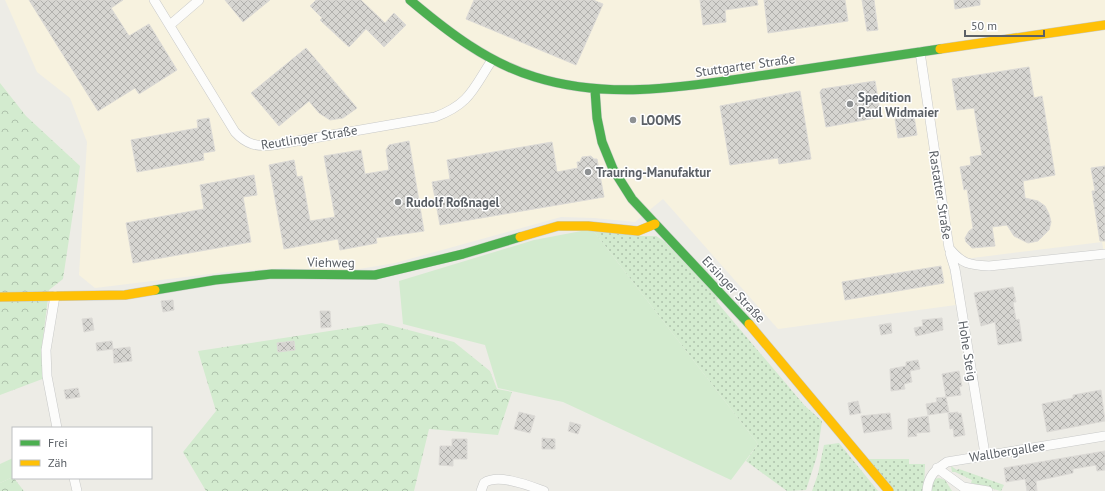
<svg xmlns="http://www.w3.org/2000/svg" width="1105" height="491" viewBox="0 0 1105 491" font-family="'PT Sans',sans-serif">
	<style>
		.commercial { fill: #f7f2df }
		.grass { fill: url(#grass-dots) }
		.forest { fill: url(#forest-crowns) }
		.green { fill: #d3ebcf }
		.building { fill: url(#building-cross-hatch); stroke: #dcdad6 }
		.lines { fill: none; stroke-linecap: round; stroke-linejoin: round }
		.street-casing { stroke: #c8c9c8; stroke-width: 10 }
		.fast-casing { stroke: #c8cac8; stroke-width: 10 }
		.slow-casing { stroke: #c8cac8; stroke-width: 10 }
		.street { stroke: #fcfcfb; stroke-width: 9 }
		.fast { stroke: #4caf50; stroke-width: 9 }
		.slow { stroke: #ffc107; stroke-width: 9 }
		.poi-dot { fill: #8e9193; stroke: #fff; stroke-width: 1.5 }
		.labels { text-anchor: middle; stroke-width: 3; stroke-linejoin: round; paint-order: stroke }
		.street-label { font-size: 13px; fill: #5b6066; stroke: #fff }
		.poi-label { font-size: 13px; font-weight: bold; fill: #5b6066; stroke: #fff; text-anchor: start }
	</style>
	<defs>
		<pattern id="grass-dots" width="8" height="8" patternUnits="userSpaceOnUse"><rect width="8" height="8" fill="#d3ebcf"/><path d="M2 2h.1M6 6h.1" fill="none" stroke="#aec2ac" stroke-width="1.8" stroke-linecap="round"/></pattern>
		<pattern id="forest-crowns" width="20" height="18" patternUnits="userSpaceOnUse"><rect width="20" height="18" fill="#d3ebcf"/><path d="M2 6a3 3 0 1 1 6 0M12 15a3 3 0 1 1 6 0" fill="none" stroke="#aec2ac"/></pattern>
		<pattern id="building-cross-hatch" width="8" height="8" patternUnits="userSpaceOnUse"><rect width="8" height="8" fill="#d6d5d1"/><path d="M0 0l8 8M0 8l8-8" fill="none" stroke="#b1b0ad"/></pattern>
	</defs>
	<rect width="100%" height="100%" fill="#edece6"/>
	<path class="commercial" d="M5,0H1105V258L1102,242L948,261L956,305L778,329L663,199L635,222L594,218L561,217L395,263L347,271L282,268L226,272L95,288L79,275L87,142L70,98L37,72Z"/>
	<path class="grass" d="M592,229L638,236H656L664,241L719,298L716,301L805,406L822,421L817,456L806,490L787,491L746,461L758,444Z
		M839,443L878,491H812L818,474L824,445Z
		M867,459H909V464H925L924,491H894Z
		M951,466L957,470L959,469L1004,485L1001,491L971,483L972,480L955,472H952Z
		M939,478L945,480L952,491H931L934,479Z"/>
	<path class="forest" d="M0,83L26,116L80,166L63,279L49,290L42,346L45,378L0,395Z
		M382,323L454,342L490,371L497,389L512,392L498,435L429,429L414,491H206L183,452L216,411L198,351Z
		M13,477L24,491H0V483Z"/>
	<path class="green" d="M592,229L758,444L731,480L563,402L498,388L485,345L403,324L399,281L534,240Z
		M13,458V477L0,483V464Z"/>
	<path class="building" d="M29,0H123L111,8L129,36L149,24L177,70L139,94L135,88L98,111Z
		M225,0H270L243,22Z
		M316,0H361L385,23L394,13L406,25L384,47L366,29L349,47L320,20L322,18L310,6Z
		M474,0H593L603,4L576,65L466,19Z
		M700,0H757L758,5L725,10L726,22L703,25Z
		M764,0H845L848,21L768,33Z
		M862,0H874L878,30L867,31Z
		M954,0H980V5L955,9Z
		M306,48L357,108L343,118L330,120L319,113L309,101L279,126L251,93Z
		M1029,67L1034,98L1042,96L1055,175L1023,181L1025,198L1038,201L1045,206L1049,214L1051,222L1049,230L1038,241L1028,243L1014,236L1007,225L992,227L995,246L972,248L966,242L965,238L969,231L973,228L967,189L964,190L960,167L971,165L970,157L982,155L974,108L957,110L952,79Z
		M875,81L881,117L826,127L820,92L822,89Z
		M800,91L811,159L779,164L778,158L730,165L720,106Z
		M914,116L917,135L898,138L895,119Z
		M209,118L215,151L203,153L204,160L137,172L131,140L198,128L197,120Z
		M409,141L424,231L376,238L377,243L340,250L338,239L284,249L269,165L294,160L297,177L302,176L310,221L335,217L324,156L361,150L365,174L389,170L386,150L389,145Z
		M552,142L557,172L578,168L577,162H580L582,157L591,156L594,159H597L604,197L440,225L432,182L450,179L447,160Z
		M1105,166V241H1100L1092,191H1095L1091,168Z
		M254,175L257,195L243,197L251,242L133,263L126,223L204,209L200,185Z
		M941,266L944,283L845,300L842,282Z
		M1013,287L1016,302H1013L1016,320L1019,319L1022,341L998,345L995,322L981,326L974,293Z
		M173,300L174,310L163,312L161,301Z
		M320,311H330L331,327L321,328Z
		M92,318L94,330L84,332L82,319Z
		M942,318L943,330L916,336L914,328L923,326L922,320Z
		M891,323L892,333L881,335L879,325Z
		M112,341L113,349L130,347L132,361L114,363L113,349L97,351L96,343Z
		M294,341L295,350L278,352L277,343Z
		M918,360L920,369L910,371L912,382L904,384L905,389L891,391L890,369L906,366V362Z
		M959,371L962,386L959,387L961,395L946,397L949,412L928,415L926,404L937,402L936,398L946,397L942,374Z
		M78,388L80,397L66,399L64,390Z
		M1101,390L1105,421L1047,432L1042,404L1073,398V395Z
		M858,401L861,413L850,415L848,403Z
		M519,412L535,416L530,433L514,429Z
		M958,412V414L961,413L965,435L954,437L953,428L950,429L948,413Z
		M890,413L892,429L864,433L861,416Z
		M928,416L930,432L916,433L917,436L908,437V419Z
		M570,422L581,425L578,434L568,431Z
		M542,438L555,439V449H542Z
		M452,439H467V459H453V466L439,465L440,446H452Z
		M1105,451V470L1097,471L1096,465L1073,469V473L1036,481L1037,491H1027L1025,479L1006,482L1004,468Z"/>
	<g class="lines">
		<defs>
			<path id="street" d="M154,0L235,132C247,145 257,147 274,145L435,117C470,104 473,89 492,60
				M170,25L199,0
				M920,52L949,248C962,264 969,265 989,266L1105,254
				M950,253L955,269L985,454
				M55,296L46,350L47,376L57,428
				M937,468L963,487L988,491
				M74,478L77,491
				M481,491L484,483C498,473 530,486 544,491
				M927,491C928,476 935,470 947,462L1105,436"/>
			<path id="fast" d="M410,0C448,32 488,63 535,77C612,101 689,86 766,75C824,66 882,58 940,49
				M595,90L597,118L602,142L613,169L632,199L749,324
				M155,290L215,280L272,274L375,275L463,254L520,237"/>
			<path id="slow" d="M940,49L1105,25
				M520,237L558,226H588L638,231L655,224
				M0,297L125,295L155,290
				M749,324L889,491"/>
		</defs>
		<use href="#street" class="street-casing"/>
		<use href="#fast" class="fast-casing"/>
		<use href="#slow" class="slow-casing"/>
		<use href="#street" class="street"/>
		<use href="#fast" class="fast"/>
		<use href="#slow" class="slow"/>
	</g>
	<g class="poi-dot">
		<circle cx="850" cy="104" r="4"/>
		<circle cx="633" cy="120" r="4"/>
		<circle cx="588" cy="172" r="4"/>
		<circle cx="398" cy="202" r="4"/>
	</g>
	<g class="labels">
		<g class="street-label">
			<text transform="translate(745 65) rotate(-8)" y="5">Stuttgarter Straße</text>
			<text transform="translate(309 137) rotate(-9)" y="5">Reutlinger Straße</text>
			<text transform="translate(941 195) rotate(81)" y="5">Rastatter Straße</text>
			<text transform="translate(331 262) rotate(1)" y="5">Viehweg</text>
			<text transform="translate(734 289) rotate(47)" y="5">Ersinger Straße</text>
			<text transform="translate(968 351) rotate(81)" y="5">Hohe Steig</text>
			<text transform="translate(1007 451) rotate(-9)" y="5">Wallbergallee</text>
		</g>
		<g class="poi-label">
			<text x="858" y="102">Spedition<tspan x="858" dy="15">Paul Widmaier</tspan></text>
			<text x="641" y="125">LOOMS</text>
			<text x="596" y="177">Trauring-Manufaktur</text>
			<text x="406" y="207">Rudolf Roßnagel</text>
		</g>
	</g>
	<rect x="12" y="427" width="140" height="52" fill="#ffffff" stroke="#bdbfc2"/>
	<rect x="20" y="440" width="20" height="6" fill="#4caf50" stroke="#bdbfc2"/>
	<text x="48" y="447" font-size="12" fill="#5b6066">Frei</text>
	<rect x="20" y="460" width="20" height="6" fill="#ffc107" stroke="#bdbfc2"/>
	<text x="48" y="467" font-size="12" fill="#5b6066">Zäh</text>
	<path d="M965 30v6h79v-6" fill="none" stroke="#5b6066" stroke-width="2"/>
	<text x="971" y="30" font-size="12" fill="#5b6066" stroke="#ffffff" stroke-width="3" paint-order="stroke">50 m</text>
</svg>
